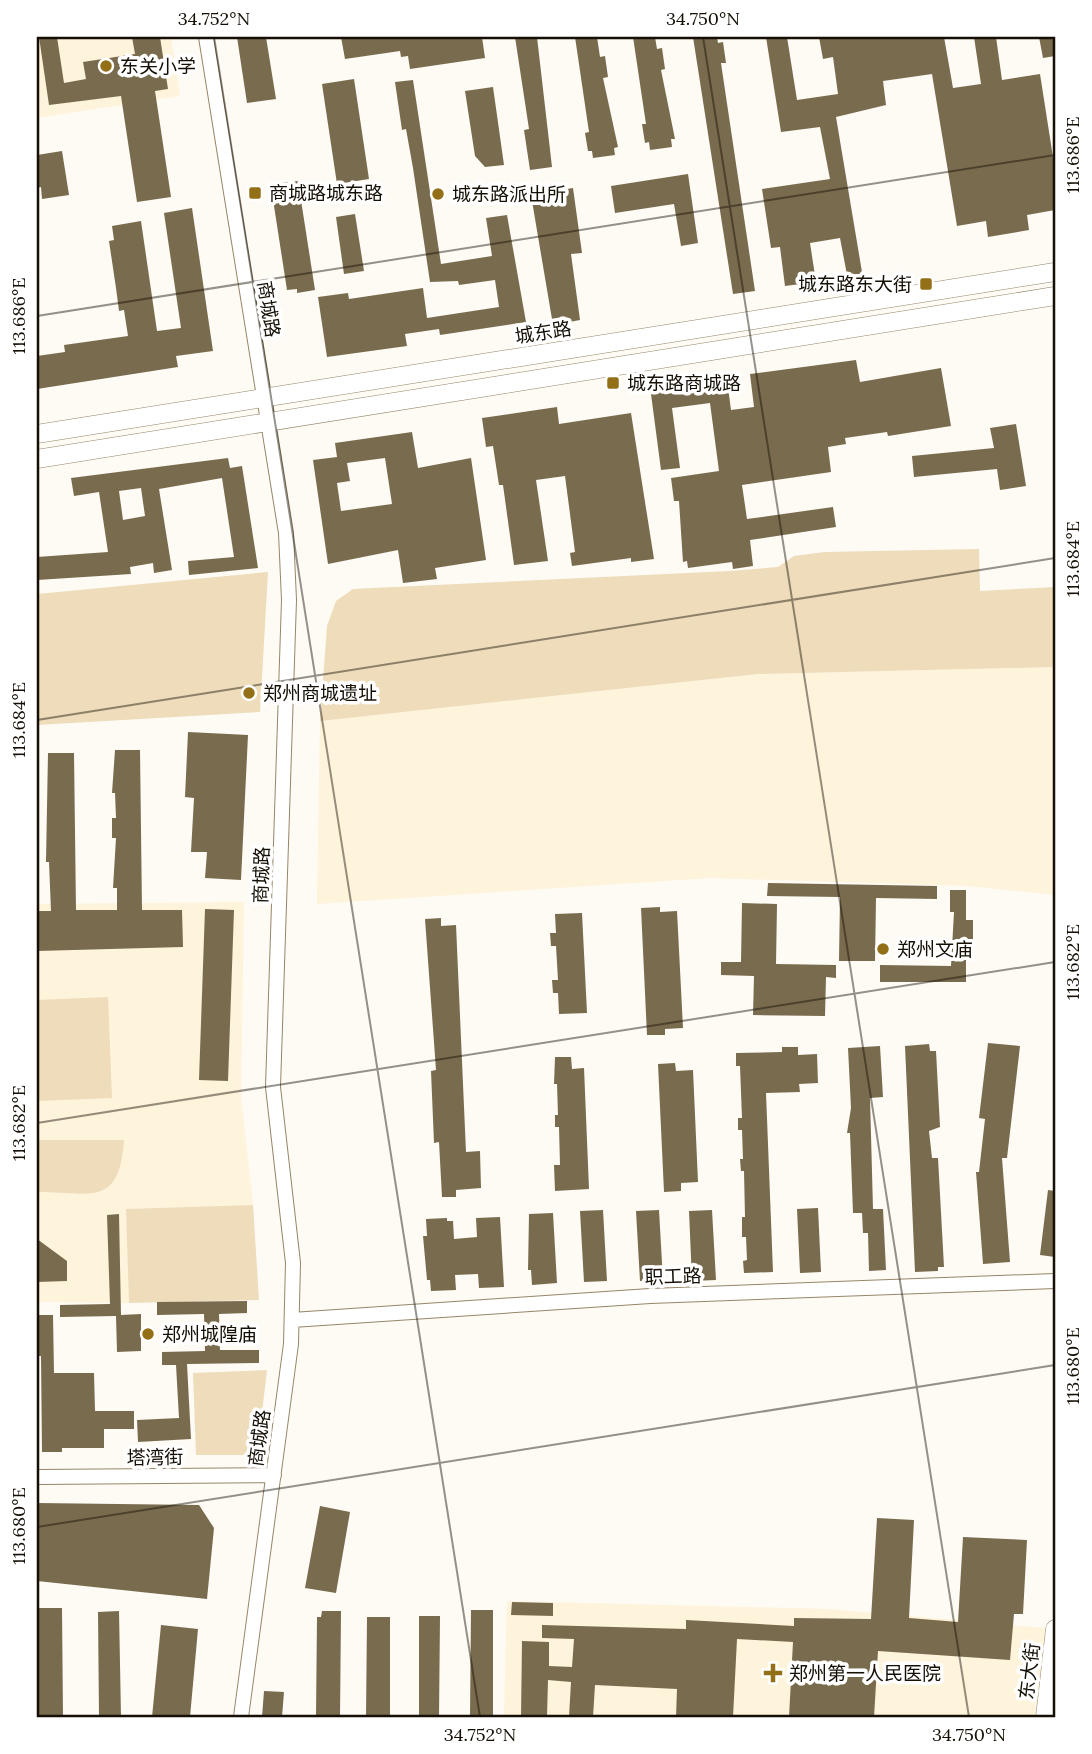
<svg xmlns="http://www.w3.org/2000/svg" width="1092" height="1754" viewBox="0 0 1092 1754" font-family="Lora,'Noto Sans SC',serif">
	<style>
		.built { fill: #fef3db }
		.green { fill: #eedcba }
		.building { fill: #796b4e; fill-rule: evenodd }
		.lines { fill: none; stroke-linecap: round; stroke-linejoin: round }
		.minor-casing { stroke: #958669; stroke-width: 16 }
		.major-casing { stroke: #958669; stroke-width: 19 }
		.minor { stroke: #fff; stroke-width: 14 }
		.major { stroke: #fff; stroke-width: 18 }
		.ticks { fill: none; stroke: #150f05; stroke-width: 2; stroke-opacity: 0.45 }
		.poi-dot { fill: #937018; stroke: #fff; stroke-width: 2.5 }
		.labels { text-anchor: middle; stroke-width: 7; stroke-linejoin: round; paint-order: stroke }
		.poi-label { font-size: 19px; fill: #150f05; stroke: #fff; text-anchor: start }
		.street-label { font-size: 19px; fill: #150f05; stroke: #fff }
		.neatline { fill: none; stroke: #150f05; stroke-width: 2.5 }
		.ticks-label { font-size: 18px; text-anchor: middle; fill: #150f05 }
	</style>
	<rect width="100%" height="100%" fill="#fefaf4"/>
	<path class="built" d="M37,37H171L180,96L37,118Z
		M1055,667V895L969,886L710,878L317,904L320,721L758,674Z
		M244,902L241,1097L253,1205L126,1209L129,1303L37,1302V904Z
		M507,1601L828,1609L1046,1628L1035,1717H504Z"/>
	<path class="green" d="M979,549L980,591L1055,587V667L758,674L320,721L327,626L336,601L353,589L730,571L778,567L794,556L825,552Z
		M268,572L260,712L37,725V594Z
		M108,997L112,1098L37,1101V1000Z
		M37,1140H124C119,1208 92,1192 37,1192Z
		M253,1205L259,1300L129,1303L126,1209Z
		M267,1370L257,1455H196L193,1373Z"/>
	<path class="building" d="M39,37H57L64,83L86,79L83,62L135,54L132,37H160L168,89L155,91L171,197L137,202L121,96L49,105Z
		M237,37H266L276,99L247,103Z
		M341,37H482L485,58L410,69L408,56L401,57L400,51L345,59Z
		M515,37H537L552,167L530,170L524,130L529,129Z
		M575,37H597L600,57L605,56L608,77L603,78L618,147L614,148L615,155L593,158L592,151H588L585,133L589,132Z
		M633,37H655L657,49L662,48L665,69L661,70L675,139H671L672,147L650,150L649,142L645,143L642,124H646Z
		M693,37H717L718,43L723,42L726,63H721L722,70L755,291L733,294Z
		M766,37H787L797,100L838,94L833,57L823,59L819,37H944L953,88L981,84L974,37H996L1002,80L1040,74L1055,170V210L1027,215L1029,230L988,237L986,221L957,226L932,74L883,81L886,105L836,117L863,278L848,280L840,238L810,243L816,282L785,286L780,247L771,248L762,189L830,179L820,127L781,132Z
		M1039,37H1055V56L1043,58Z
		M354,79L369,179L337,184L322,84Z
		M413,80L441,264L492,256L486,218L507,215L526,322L440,335L439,329L405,334L407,346L327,357L318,297L348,293L349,299L423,288L427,318L499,307L495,280L459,285L458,281L430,282L413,168L406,129L402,130L395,82Z
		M493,87L504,165L485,167L475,156L465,91Z
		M62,151L69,195L42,199L41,187L37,188V155Z
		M688,174L698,243L681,246L674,204L615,213L611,186Z
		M298,181L315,290L297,293V289L287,290L272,193L282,192L281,183Z
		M573,188L582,253L571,254L580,320L553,325L531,195Z
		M192,208L213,351L176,356L178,367L37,389V356L65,352L64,345L128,336L124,310L119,311L116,288L109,241L114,240L112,226L141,221L157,331L181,328L164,213Z
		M355,214L364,271L344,274L336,217Z
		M856,360L860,382L941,368L951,426L888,436L887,432L845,438L846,444L828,447L831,472L742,485L747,519L833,507L836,527L750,540L753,566L733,569L732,562L688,568L687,561L683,562L679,501H674L671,478L719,471L710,403L672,408L680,468L661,470L651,394L727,380L731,410L754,407L750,374Z
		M557,407L559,424L631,413L654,559L631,562V558L572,566L570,553L575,552L565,476L536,480L548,561L514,565L503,485H499L493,446L486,447L482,418Z
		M1016,424L1026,486L1000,490L997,469L914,477L912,456L994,448L990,428Z
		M412,432L418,468L471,458L486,560L435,568L437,579L403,583L398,550L328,564L313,460L337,457L335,443ZM385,458L392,504L341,511L337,483L350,481L347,463Z
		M228,458L230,468L242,466L258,568L189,575L188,561L234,557L222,478L159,489L172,570L154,573L153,563L130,567L131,574L37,580V557L108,552L99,492L74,496L71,478ZM141,488L145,516L123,520L119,491Z
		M188,732L248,735L241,880L205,878L207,852H191L194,798L185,797Z
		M115,750H140L142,910H182L183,947L37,951V911H51L49,862H46L48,753H74L76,910H117V888H113L116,838H112V818H116L115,793H112Z
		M768,883L937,886V899L876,898L875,961H839L840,897L767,896Z
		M950,890H966V920H973V948H966V982H880V965L951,966L954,912H950Z
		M742,903L777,904L776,964L836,965V978L826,977L825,1016L753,1015L754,976L721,975V962H741Z
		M660,907V912L677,911L683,1028L665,1029V1035H647L641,908Z
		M205,909L234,910L228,1081L199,1080Z
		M582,913L587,1013L559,1014L558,993H553L552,980H558L556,946H551L550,933H556L555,914Z
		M441,918V926L456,925L466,1152L480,1151L481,1188L456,1190V1197H442L439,1142L434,1143L431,1071L436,1070L425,919Z
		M988,1043L1020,1046L1007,1158H1002L1010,1262L983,1264L976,1172H979L985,1119L979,1118Z
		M929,1044L930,1051H936L940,1127L929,1131L932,1158H938L944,1267H938V1271L915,1272L905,1046Z
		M880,1046L883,1097L870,1098L873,1209H883L886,1270L869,1271L868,1233H863L862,1213H853L850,1133H847L851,1108L848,1048Z
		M782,1047H798V1055L817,1054L818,1083L799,1084L800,1092L766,1093L773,1272L744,1273L743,1261L747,1260L746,1237H742V1217H745L744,1171H741L740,1159H743L742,1130H738V1118H742L740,1066H736V1053L782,1052Z
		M555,1057H571L572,1069L584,1068L589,1189L555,1191L554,1165H560L559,1127H555V1115H558L557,1084H554Z
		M675,1063L676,1071L693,1070L698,1182L681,1183V1191L664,1192L658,1064Z
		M1048,1190L1055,1191V1257L1040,1255Z
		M818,1208L821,1272L800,1273L797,1209Z
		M603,1210L607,1281L584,1282L580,1211Z
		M659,1210L663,1280L640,1281L636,1211Z
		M712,1210L716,1280L692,1281L689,1211Z
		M553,1213L557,1283L532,1285L531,1270H528L529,1214Z
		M119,1214L121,1315L141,1314V1351L117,1352L116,1316L60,1317V1305L110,1304L107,1215Z
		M500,1217L504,1287L479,1288L478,1274L455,1275L456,1290L431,1291L430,1280H427L423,1236H427L426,1219L447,1218V1221H453L454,1239L477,1237L476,1218Z
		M37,1239L67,1261V1281L37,1282Z
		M247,1301V1313L219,1314L220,1350H259V1363L187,1364L191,1439L138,1442L137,1420L179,1418L176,1365H162V1352L205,1351L204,1314L157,1315V1302Z
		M37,1315H53L54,1373H94L95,1411H134V1429H104V1448H62V1452H42L41,1356H37Z
		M37,1503L199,1505L214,1528L207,1599L37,1581Z
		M320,1506L350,1512L336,1593L305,1588Z
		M877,1518L914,1520L909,1618L958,1622L963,1537L1027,1540L1023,1614H1014L1010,1660L878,1651L874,1717H789L793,1642L737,1639L733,1717H676L677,1689L595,1685L593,1717H569L571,1682L548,1680L547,1717H521L522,1641L549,1642V1666L572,1667L574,1639L542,1638V1625L686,1629V1620L794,1626V1618L871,1619Z
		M512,1602L553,1603V1616L511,1615Z
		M37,1608H62L63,1717H37Z
		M471,1610H493V1717H470Z
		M119,1611L121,1717H99L98,1612Z
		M322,1611H341L340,1717H316L317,1617H321Z
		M419,1616H440L439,1717H419Z
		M367,1617H390V1717H366Z
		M161,1625L198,1629L190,1717H152Z
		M264,1691L284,1692L282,1717H262Z"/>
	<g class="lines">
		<defs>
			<path id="minor" d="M206,37L286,533L289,600L273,1087L293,1263L291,1344L241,1717
				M292,1320L650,1296L1055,1281
				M37,1477L274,1475"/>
			<path id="major" d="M37,434L1055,272
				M37,459L1055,296
				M1045,1717L1055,1629"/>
		</defs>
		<use href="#minor" class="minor-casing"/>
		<use href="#major" class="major-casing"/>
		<use href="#minor" class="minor"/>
		<use href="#major" class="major"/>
	</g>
	<path class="ticks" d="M214,37L480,1717M703,37L969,1717M37,316L1055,155M37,720L1055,558M37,1123L1055,962M37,1527L1055,1365"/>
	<g class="poi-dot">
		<circle cx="106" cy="66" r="7"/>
		<rect x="248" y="186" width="14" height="14" rx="3.5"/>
		<circle cx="438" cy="194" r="7"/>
		<rect x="919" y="277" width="14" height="14" rx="3.5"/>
		<rect x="606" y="376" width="14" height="14" rx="3.5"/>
		<circle cx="249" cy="693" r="7"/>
		<circle cx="883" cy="949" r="7"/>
		<circle cx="148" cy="1334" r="7"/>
		<path d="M769.5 1662.5h7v7h7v7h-7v7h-7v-7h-7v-7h7z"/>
	</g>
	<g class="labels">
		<g class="poi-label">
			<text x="120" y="73">东关小学</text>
			<text x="269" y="200">商城路城东路</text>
			<text x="452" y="201">城东路派出所</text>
			<text x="912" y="291" text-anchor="end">城东路东大街</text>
			<text x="627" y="390">城东路商城路</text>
			<text x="263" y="700">郑州商城遗址</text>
			<text x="897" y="956">郑州文庙</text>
			<text x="162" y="1341">郑州城隍庙</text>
			<text x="789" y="1680">郑州第一人民医院</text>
		</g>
		<g class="street-label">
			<text transform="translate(269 309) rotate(81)" y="7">商城路</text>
			<text transform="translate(543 332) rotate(-9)" y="7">城东路</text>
			<text transform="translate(261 875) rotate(-88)" y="7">商城路</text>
			<text transform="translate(673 1276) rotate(-2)" y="7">职工路</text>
			<text transform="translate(259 1438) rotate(-82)" y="7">商城路</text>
			<text transform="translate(155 1457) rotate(-1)" y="7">塔湾街</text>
			<text transform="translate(1029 1671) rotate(-83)" y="7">东大街</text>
		</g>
	</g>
	<rect width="1092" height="1754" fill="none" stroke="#ffffff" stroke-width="77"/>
	<rect x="38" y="38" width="1016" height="1678" class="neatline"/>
	<g class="ticks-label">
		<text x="214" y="25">34.752°N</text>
		<text x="703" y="25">34.750°N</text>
		<text transform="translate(1073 155) rotate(-90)" y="6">113.686°E</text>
		<text transform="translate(19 316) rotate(-90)" y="6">113.686°E</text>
		<text transform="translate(1073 559) rotate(-90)" y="6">113.684°E</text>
		<text transform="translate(19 720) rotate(-90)" y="6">113.684°E</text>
		<text transform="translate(1073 962) rotate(-90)" y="6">113.682°E</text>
		<text transform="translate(19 1123) rotate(-90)" y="6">113.682°E</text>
		<text transform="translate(1073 1366) rotate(-90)" y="6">113.680°E</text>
		<text transform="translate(19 1526) rotate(-90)" y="6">113.680°E</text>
		<text x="480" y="1741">34.752°N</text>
		<text x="969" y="1741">34.750°N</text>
	</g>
</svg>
